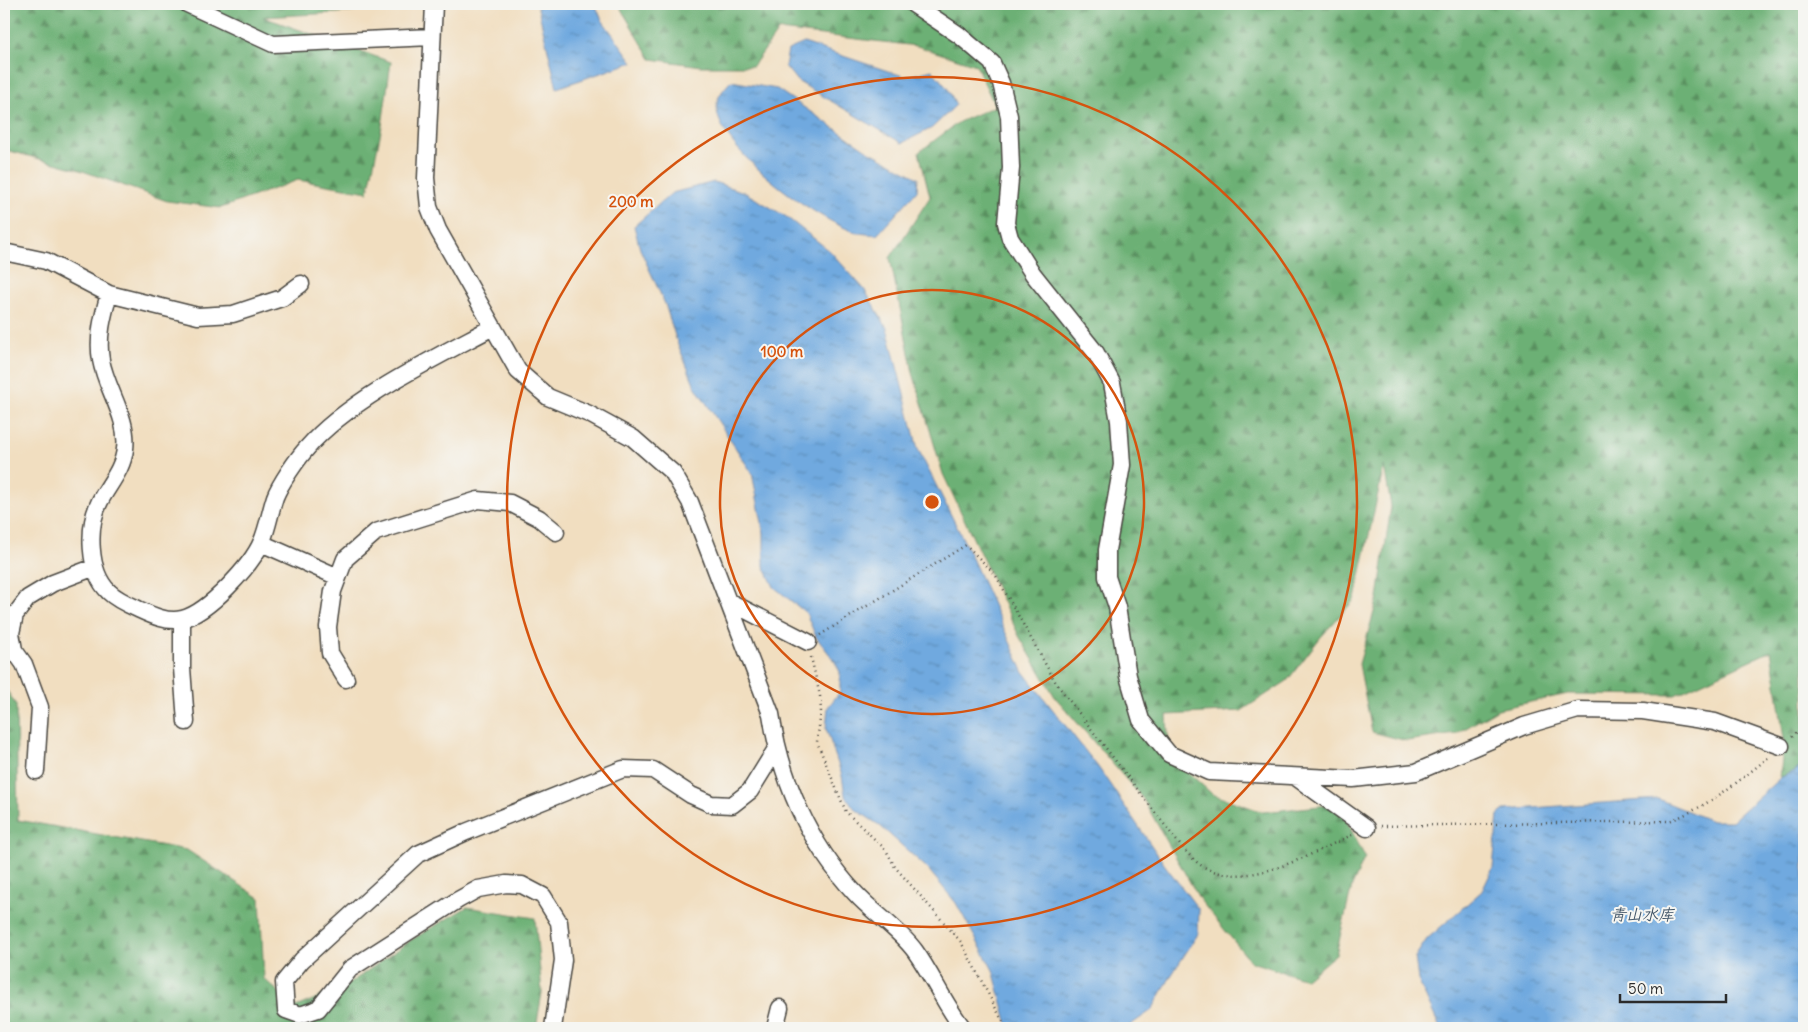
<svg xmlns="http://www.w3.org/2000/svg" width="1808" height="1032" viewBox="0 0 1808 1032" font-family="Delius,'LXGW WenKai TC',sans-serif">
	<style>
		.forest { fill: url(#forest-firs); stroke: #4c6e50 }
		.water { fill: url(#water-ripples); stroke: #4d6a85 }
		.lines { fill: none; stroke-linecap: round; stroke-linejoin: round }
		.minor-casing { stroke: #494641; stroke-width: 19 }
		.path { stroke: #494641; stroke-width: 2.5; stroke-dasharray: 1 4; stroke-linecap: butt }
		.minor { stroke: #fff; stroke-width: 16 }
		.ring { fill: none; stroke: #d5540f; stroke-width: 2.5 }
		.labels { text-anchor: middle; stroke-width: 4; stroke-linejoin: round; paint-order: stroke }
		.water-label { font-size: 16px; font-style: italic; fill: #43576a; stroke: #f6f6f2 }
		.centre { fill: #d5540f; stroke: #f6f6f2; stroke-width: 2.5 }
		.ring-label { font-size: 15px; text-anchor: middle; font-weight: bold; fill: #d5540f; stroke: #f6f6f2; stroke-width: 4; stroke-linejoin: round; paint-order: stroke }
	</style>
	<defs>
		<pattern id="forest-firs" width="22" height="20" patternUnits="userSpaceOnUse" patternTransform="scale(1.25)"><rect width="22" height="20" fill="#6cb074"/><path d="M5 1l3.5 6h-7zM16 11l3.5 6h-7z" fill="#598f5f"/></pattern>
		<pattern id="water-ripples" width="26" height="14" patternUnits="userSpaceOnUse" patternTransform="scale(1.25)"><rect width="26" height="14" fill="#6fa9df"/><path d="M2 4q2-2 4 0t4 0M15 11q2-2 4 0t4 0" fill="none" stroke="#5b8ab5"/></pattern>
	</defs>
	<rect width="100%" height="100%" fill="#f6f6f2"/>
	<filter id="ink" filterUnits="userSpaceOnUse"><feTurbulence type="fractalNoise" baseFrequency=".02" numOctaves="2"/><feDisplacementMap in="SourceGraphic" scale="10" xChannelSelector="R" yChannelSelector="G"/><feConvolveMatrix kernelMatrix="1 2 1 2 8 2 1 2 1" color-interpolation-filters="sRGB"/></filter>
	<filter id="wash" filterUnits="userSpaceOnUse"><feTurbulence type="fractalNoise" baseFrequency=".0096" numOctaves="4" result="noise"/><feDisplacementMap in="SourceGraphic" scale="20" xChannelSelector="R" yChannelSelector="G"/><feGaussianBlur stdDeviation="1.12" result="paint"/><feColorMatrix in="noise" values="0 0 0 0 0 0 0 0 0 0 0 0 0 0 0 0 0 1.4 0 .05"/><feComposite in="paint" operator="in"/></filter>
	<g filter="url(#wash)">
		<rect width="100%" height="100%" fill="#f1dec0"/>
		<path class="forest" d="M4,4H368L352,12L263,17L391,62L382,126L368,192L298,180L221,208L167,201L77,169L10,151L4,152Z
			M618,4H1804V766L1780,778L1784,739L1771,651L1675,695L1568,694L1498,709L1456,734L1407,741L1372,732L1359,664L1378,598L1391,506L1384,466L1355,599L1320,638L1287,681L1241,711L1167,715L1169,755L1212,794L1263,812L1338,804L1365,857L1352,886L1336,954L1306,979L1251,962L1200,900L1143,799L1055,697L1019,636L943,474L913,373L890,258L930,197L919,152L959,122L995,106L976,65L917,46L779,30L753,66H701L651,59Z
			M4,686L16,705L18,820L187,850L260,898L264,979L296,1007L346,986L411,940L467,907L535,918L542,993L536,1028H4Z"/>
		<path class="water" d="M537,4H595L602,20L633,62L557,88Z
			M804,43L906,77L932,70L948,89L956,105L932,128L902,143L797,81L785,66L788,50Z
			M731,81L777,89L865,149L918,178L917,191L877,235C870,234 862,234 855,232C816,219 723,153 717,111C715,98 723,90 731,81Z
			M714,182L744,192L785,216L830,251L864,289L887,328L918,449L966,545L1024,673L1098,767L1164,864L1199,910L1198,934L1171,976L1152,1010L1126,1028H1009L993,970L956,903L927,868L879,825L855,809L845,795L842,776L826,728L828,707L840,692V672L834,660L816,637L806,613L774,587L764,566V533L752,473L695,386L677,342L665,304L640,249L634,226L672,193Z
			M1804,766V1028H1440L1418,980L1415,957L1427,939L1482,891L1493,868L1498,815L1504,810L1658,799L1712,821H1732L1780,778Z"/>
	</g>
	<g filter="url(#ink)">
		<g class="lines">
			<defs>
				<path id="minor" d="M187,4L273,44L432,37
					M434,4L426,178L429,207L438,230L518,371L548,397L589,414L633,438L673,473L690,502L771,714C781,780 809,844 855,893C874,914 898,928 915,951C933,976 944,1004 963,1028
					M913,4L959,35L992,63L1001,83L1009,116L1011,168L1006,223L1010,238L1033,274L1096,353L1112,383L1119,421L1122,465L1107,550V577L1117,607L1128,676L1141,720L1169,754L1209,772L1353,779L1416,772L1524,726L1578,710L1643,711L1715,722L1781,746
					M4,252L46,261L109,294L198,316L233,314L282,298L301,284
					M109,294C103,315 97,338 101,360C106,389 129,418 125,449C123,469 109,484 100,501C87,526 88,572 109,592C116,599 129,605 138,609C151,615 168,623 182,619C208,613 252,565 262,541C268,527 270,512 275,497C280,484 297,459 307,448C349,399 435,358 493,327
					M261,543L338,577
					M728,601L808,642
					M182,619V668L186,722
					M346,679L330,653L328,627L333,591L345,559L376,532L478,500L510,503L539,518L556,532
					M36,771L40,707L24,664L14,650L11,633L15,615L28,598L53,583L95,567
					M1297,778L1367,828
					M553,1028L563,960L559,922L543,896L522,885L506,884L478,889L458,900L350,969L318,1009L300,1015L286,1010L284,982L302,960L418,854L466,832L623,769L653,770L691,795L711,804L732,805L750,791L776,749
					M775,1028L780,1008"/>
			</defs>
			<use href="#minor" class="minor-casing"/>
			<path class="path" d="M820,635L966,545L995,574L1056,683L1180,845C1187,852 1196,864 1206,868C1250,890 1312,853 1352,835
				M811,657L820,696L821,711L817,742L846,812L886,850L895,867L961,942L1003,1022V1028
				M1792,737L1804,725
				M1381,826L1669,821C1706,808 1738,782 1769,757"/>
			<use href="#minor" class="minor"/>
		</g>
	</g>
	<g class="ring">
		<circle cx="932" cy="502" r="212"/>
		<circle cx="932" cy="502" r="425"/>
	</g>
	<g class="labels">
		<g class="water-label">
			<text x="1642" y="920">青山水库</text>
		</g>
	</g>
	<circle cx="932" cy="502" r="8" class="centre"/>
	<g class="ring-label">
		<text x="631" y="207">200 m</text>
		<text x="782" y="357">100 m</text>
	</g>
	<rect width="1808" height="1032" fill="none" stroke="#f6f6f2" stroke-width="20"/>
	<path d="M1620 994v8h106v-8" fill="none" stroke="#2b2b2b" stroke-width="2.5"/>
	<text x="1628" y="994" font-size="15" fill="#2b2b2b" stroke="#f6f6f2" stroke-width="4" paint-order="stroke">50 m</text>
</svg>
